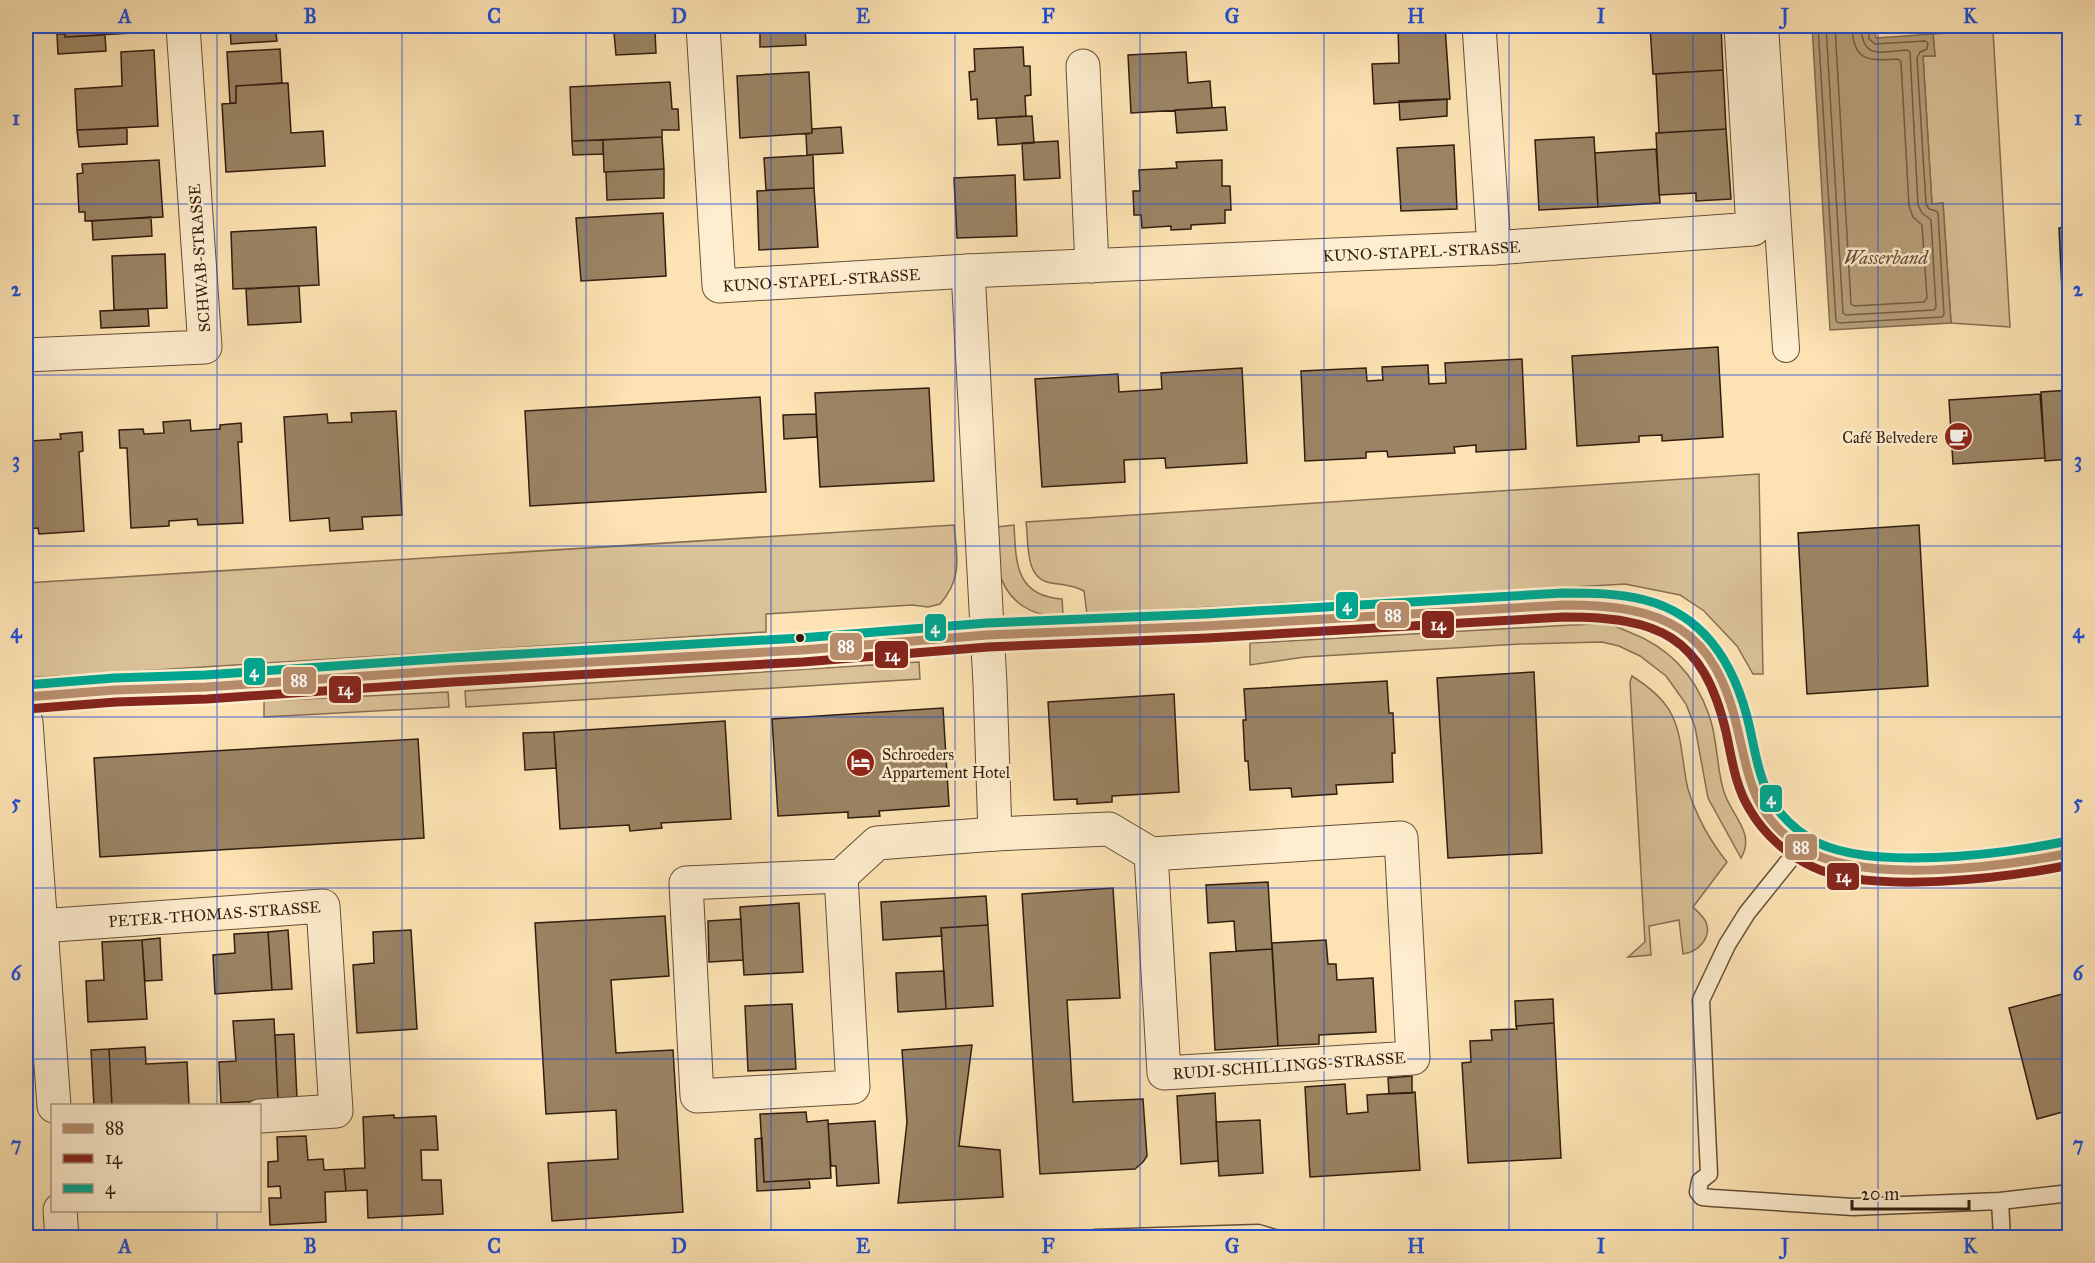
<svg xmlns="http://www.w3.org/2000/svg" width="2095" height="1263" viewBox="0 0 2095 1263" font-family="'IM FELL Great Primer',serif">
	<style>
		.green { fill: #dac197; stroke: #866f52; stroke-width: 1.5 }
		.water { fill: #b8a07b; stroke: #826c4f; stroke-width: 1.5 }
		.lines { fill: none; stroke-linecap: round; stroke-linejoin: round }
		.shore { stroke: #745e44; stroke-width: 1.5 }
		.building { fill: #9b8464; stroke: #311d0e; stroke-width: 1.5 }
		.service-casing { stroke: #644e37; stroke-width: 19 }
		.pedestrian-casing { stroke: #644e37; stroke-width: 28 }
		.minor-casing { stroke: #644e37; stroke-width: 35 }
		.service { stroke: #feedce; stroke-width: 16 }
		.pedestrian { stroke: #feedce; stroke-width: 26 }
		.minor { stroke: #feedce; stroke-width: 33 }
		.bus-1-casing { stroke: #feedce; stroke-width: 14 }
		.bus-2-casing { stroke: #feedce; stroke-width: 14 }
		.bus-3-casing { stroke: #feedce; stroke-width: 14 }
		.bus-1 { stroke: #b78d6c; stroke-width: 9 }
		.bus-2 { stroke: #85261c; stroke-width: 9 }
		.bus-3 { stroke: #00a68f; stroke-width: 9 }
		.grid { fill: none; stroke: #1d4ed8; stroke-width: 1.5; stroke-opacity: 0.55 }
		.bus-dot { fill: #311d0e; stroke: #feedce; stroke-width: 2 }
		.labels { text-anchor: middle; stroke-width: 5; stroke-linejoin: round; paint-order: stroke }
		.street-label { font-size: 16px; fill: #311d0e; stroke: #feedce }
		.poi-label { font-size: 16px; fill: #311d0e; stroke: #feedce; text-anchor: end }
		.water-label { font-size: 18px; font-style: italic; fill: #604b34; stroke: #feedce }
		.line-badge { stroke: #feedce; stroke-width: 2 }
		.badge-label { font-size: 16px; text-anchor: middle; font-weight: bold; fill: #fff }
		.neatline { fill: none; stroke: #1d4ed8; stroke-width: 2 }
		.grid-label { font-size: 20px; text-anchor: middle; font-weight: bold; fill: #1d4ed8 }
	</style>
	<rect width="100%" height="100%" fill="#fde3b3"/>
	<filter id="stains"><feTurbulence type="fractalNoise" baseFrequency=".00333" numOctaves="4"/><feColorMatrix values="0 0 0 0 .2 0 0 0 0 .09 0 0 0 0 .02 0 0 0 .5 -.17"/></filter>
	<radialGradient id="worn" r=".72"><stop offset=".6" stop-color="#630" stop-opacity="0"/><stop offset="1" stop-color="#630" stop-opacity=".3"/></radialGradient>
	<path class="green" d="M1993,30L2010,327L1951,323L1943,203L1932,205L1923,56H1935L1933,34Z
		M1759,474L1763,674H1753L1737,646L1704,611L1680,595L1625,584L1087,614L1084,591C1073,585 1064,585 1051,583C1024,579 1029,543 1026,522Z
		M954,525C957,556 963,578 940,604L928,607L912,605L766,614V632L26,678V583Z
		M1014,525C1016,562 1015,596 1062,599L1063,614C1033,620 1005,600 999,570C997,556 998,541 997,527Z
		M1571,625C1584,625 1600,623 1612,625C1618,627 1624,630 1629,632C1669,647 1695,675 1709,715C1718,739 1716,767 1724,792C1731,815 1756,833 1741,858L1708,798L1695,727L1686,704L1666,676L1640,656L1619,646L1602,642L1520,644L1305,657L1250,665V643Z
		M919,662L920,679L466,707L465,691Z
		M1632,676C1665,697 1677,713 1682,753C1684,765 1685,777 1688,789C1696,815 1710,841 1727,862L1693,907C1697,911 1703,916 1706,922C1712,938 1698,952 1683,954L1679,920L1649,926L1651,955L1628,957L1645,942L1630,682Z
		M448,692L449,707L264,717V701Z"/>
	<path class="water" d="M1812,26H1874L1876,38L1933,34L1935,56H1923L1932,204L1943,203L1951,323L1830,330Z"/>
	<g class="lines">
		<path class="shore" d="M1818,26L1836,321L1839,323L1942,317L1944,314L1938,213L1936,211L1929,209L1926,204L1917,58L1920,52L1927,49L1928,43L1925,41L1875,44L1869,39V26
			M1826,26L1843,313L1846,315L1934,310L1936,307L1931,220L1922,213L1918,205L1910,52L1907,50C1881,52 1862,60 1861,26
			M1835,26L1851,304L1854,306L1924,302L1927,298L1922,225L1913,217L1909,206L1901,62L1898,59C1867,61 1853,61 1852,26"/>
	</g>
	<path class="building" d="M64,26H131L132,33L65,37Z
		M230,26H275L277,41L231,44Z
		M589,26H651V31L618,33V27L589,29Z
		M760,26H805V27L760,29Z
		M1398,26H1445L1450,99L1374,104L1372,64L1399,63Z
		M1650,26H1721L1723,70L1653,74Z
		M805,27L806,45L760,47V29Z
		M655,31L656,53L616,55L614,33Z
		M57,34H65V37L105,35L106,51L58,54Z
		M1023,47L1024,66H1030L1031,95L1025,96L1026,116L978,119L977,99L971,100L969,72L975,71L974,49Z
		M280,49L282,83L236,86V103H230L227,52Z
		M154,50L158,126L77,130L75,89L122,86L121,52Z
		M1186,52L1188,83L1210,81L1212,108L1131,113L1128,55Z
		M2070,65V191H2068L2062,66Z
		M1723,70L1726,129L1659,133L1656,74Z
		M809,72L812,133L740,138L737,76Z
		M670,82L672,109H678L679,130H662V137L572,141L570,87Z
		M288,83L291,133L323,131L325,166L226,172L222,104L236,103V86Z
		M1447,99V116L1400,120L1399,101Z
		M1225,107L1227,130L1177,133L1175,110Z
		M1032,116L1034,143L998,145L996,118Z
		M841,127L843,153L807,155L806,134L812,133V129Z
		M127,128V144L79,147L77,130Z
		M1726,129L1731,199L1696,201V193L1659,195L1656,133Z
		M662,137L664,169L604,172L603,140Z
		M1594,137L1598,207L1539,210L1535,140Z
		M603,140V154L573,155L572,141Z
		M1058,141L1060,178L1024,180L1022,143Z
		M1454,145L1457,209L1401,211L1397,148Z
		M1656,149L1660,203L1598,207L1595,153Z
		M813,155L814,188L766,190L764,158Z
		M159,160L163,217L85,221V212H79L77,174L83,173L82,164Z
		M1222,160V186H1230L1231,210H1225V223L1191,225V229L1171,230V226L1142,228L1141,215H1134L1133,191H1140L1139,170L1177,168L1176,162Z
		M664,169V198L607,200L606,172Z
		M1015,175L1017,236L957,238L954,178Z
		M814,188L818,247L759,250L757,191Z
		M663,213L666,276L581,281L576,218Z
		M151,217L152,236L93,240L92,221Z
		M316,227L319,285L233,289L231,232Z
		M2070,227V291H2062L2059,228Z
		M165,254L167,308L114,310L112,256Z
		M299,286L301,322L248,325L246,289Z
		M148,309L149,326L101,328L100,311Z
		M1718,347L1723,437L1662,441V435L1639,436V442L1577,446L1572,356Z
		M1522,359L1526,449L1476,452V445L1454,447L1455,453L1388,457L1387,451L1366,452V458L1305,461L1301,371L1366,368L1367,381L1383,380L1382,367L1428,365L1429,384L1446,383L1445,363Z
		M1242,368L1247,463L1166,468L1165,458L1124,460L1125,482L1042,487L1035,379L1118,374L1119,392L1162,389L1161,373Z
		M929,388L934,481L820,487L815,393Z
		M2070,390V459L2045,461L2041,392Z
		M2040,394L2045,458L1953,464L1949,400Z
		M760,397L766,492L530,506L525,411Z
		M396,411L402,515L362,517L363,529L330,531L329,518L290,521L284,417L327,414L328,423L352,422L351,413Z
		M816,414L817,437L784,439L783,415Z
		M190,420L191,431L220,429V425L241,423L242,442H238L243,523L198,525L197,519L169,521V526L131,528L127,448H120L119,430L143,429L144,434L164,433L163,422Z
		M30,429L31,441L61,439L60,434L82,432L83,451L79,452L84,531L39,534L38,528L26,529V430Z
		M1919,525L1928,686L1807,694L1798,533Z
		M1534,672L1542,853L1448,858L1437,678Z
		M1387,681L1389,713H1393L1395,753H1392L1393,782L1336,785L1337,794L1292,797L1291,788L1250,790L1248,761H1245L1243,720H1246L1244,689Z
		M1174,694L1179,792L1112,796V802L1077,804V799L1054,800L1048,702Z
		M943,708L949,806L879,811L880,816L848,818V812L778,816L772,719Z
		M725,721L731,819L661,823L662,828L630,831L629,825L560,829L554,732Z
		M554,732L556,768L525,770L523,733Z
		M418,739L424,838L100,857L94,758Z
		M1268,882L1272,949L1236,951L1234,921L1208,923L1206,885Z
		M1113,888L1120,998L1067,1000L1073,1102L1143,1099L1147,1156L1143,1162L1135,1169L1040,1174L1022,894Z
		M986,896L988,925L941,928L942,936L883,940L881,902Z
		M799,903L803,972L744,975L740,907Z
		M665,916L669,976L611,980L616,1053L673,1050L683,1212L552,1221L548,1163L618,1159L616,1110L546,1114L535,923Z
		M741,919L743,960L709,962L708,921Z
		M988,925L993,1006L946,1009L941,928Z
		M288,930L292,989L272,990L268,932Z
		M411,930L417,1029L357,1033L353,965L374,963L373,932Z
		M268,932L272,990L215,994L213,955L235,953L234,934Z
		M160,938L162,980L145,981L142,940Z
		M142,940L147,1019L88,1022L86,981L104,980L102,942Z
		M1326,940L1328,964H1336L1337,980L1373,978L1376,1032L1319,1035V1044L1278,1046L1272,943Z
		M1272,949L1278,1046L1215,1050L1210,953Z
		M944,971L946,1009L898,1012L896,973Z
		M2070,992V1110L2037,1119L2009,1008Z
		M1553,999L1554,1023L1516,1026L1515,1001Z
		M792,1004L796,1069L748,1071L745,1006Z
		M274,1019L278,1100L221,1103L219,1062L236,1061L233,1021Z
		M1554,1023L1561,1158L1468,1163L1462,1063L1471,1062L1470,1041L1492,1040L1491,1030L1517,1029L1516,1026Z
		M294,1034L297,1098L278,1100L275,1035Z
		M972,1045L959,1146L1000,1150L1003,1197L898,1203L907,1122L902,1050Z
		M145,1047L146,1064L187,1062L189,1104L112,1106L109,1049Z
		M109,1049L112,1106H94L91,1050Z
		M1412,1076V1093L1389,1094L1388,1078Z
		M1345,1084L1347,1114L1368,1112L1367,1095L1415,1092L1420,1170L1310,1177L1305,1087Z
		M1215,1093L1218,1161L1181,1164L1177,1096Z
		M806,1112L807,1122L828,1120L831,1178L764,1182L760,1114Z
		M394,1115V1118L436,1116L438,1150H421L422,1180H441L443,1214L368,1218L367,1190L346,1191L344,1169L365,1168L363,1117Z
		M1260,1120L1263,1173L1219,1176L1216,1122Z
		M875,1121L879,1183L837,1186L836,1166H831L828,1124Z
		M306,1136L308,1160L323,1159L324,1170L344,1169L346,1191L325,1192L326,1222L270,1225L269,1198H281L280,1186L268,1187V1162L278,1161L277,1137Z
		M762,1138L764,1182L809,1179L810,1188L757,1191L755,1139Z"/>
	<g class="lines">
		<defs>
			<path id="service" d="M1800,847L1747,913L1727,945L1701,1000L1709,1174L1700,1181L1698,1192L1702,1197L1713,1198L1853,1207L2000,1201
				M1095,1238L1258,1233L1275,1238
				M2002,1238L2000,1201L2070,1193"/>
			<path id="pedestrian" d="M1765,26L1786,349"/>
			<g id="minor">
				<path id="s1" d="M703,26L719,286L968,271L1494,248L1753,229L1741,26"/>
				<path d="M1479,26L1494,248"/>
				<path d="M1083,66L1092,266"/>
				<path d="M968,271L990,684L995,834L1109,829L1151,854L1401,838L1413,1058L1164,1073L1151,854"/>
				<path d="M26,355L205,347L183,26"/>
				<path d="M26,697L115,690L206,687L452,670L802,650L987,635L1206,626L1564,605C1589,605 1615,605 1641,611C1675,619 1707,647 1722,679C1729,693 1732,708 1736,722C1743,747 1743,774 1756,797C1763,811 1773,822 1784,833C1827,876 1886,870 1943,868C1985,866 2028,862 2070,853"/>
				<path d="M26,722L54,1106"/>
				<path d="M841,876L853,1087L697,1096L686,883L841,876L877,843L995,834"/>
				<path id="s2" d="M26,927L323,906L336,1111L260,1116"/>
				<path d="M60,1210L62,1238"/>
			</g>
		</defs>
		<use href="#service" class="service-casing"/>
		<use href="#pedestrian" class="pedestrian-casing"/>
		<use href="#minor" class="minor-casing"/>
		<use href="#service" class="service"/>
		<use href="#pedestrian" class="pedestrian"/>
		<use href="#minor" class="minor"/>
		<defs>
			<path id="bus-1" d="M26,697L115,690L206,687L452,670L802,650L987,635L1206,626L1564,605C1664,605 1715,627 1738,731C1750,782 1754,816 1801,847C1860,886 2002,867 2070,853"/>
			<path id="bus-2" d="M27,709L116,702L207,699L453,682L803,662L988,647L1207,638L1564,617C1658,617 1703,635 1726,732C1732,759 1735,786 1750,810C1764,834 1787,855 1813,867C1872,895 2006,878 2070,865"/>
			<path id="bus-3" d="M26,685L114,678L205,675L451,658L801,638L987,623L1205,614L1563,593C1590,593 1618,593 1645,600C1708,616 1737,670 1750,729C1760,776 1765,810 1809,838C1864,873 2004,854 2068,841"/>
		</defs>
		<use href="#bus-1" class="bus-1-casing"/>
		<use href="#bus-2" class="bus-2-casing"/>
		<use href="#bus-3" class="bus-3-casing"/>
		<use href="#bus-1" class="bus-1"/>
		<use href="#bus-2" class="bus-2"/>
		<use href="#bus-3" class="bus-3"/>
	</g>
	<path class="grid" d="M217,26V1106M402,26V1238M586,26V1238M771,26V1238M955,26V1238M1140,26V1238M1324,26V1238M1509,26V1238M1693,26V1238M1878,26V1238M26,204H2070M26,375H2070M26,546H2070M26,717H2070M26,888H2070M26,1059H2070M217,1210V1238"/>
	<defs>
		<symbol id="cafe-disc" viewBox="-11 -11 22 22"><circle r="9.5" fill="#8f2418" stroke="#feedce"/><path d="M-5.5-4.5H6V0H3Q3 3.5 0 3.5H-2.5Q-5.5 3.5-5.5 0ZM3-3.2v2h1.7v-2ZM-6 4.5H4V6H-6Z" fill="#fff"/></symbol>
		<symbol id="hotel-disc" viewBox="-11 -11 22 22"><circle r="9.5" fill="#8f2418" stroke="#feedce"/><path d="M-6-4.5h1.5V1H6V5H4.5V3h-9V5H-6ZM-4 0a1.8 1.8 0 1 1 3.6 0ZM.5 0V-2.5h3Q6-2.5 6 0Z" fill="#fff"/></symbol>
	</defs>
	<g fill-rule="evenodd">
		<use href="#cafe-disc" x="1942" y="420" width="33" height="33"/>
		<use href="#hotel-disc" x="844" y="746" width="33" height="33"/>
	</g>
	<circle class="bus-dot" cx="800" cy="638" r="5"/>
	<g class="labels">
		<g class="street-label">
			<text dy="6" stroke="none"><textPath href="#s1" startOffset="964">KUNO-STAPEL-STRASSE</textPath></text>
			<text transform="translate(199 258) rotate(-94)" y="6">SCHWAB-STRASSE</text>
			<text dy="6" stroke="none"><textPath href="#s1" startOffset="363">KUNO-STAPEL-STRASSE</textPath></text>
			<text dy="6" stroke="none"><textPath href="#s2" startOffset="189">PETER-THOMAS-STRASSE</textPath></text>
			<text transform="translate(1289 1065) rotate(-4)" y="6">RUDI-SCHILLINGS-STRASSE</text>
		</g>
		<g class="poi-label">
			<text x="1938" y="443">Café Belvedere</text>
			<text x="882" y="760" text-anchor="start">Schroeders<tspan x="882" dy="18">Appartement Hotel</tspan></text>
		</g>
		<g class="water-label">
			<text x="1886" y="264">Wasserband</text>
		</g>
	</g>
	<g class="line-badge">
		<rect x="1335" y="591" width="24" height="29" rx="6" fill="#00a68f"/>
		<rect x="1376" y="601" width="34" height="28" rx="6" fill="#b78d6c"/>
		<rect x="1421" y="610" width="34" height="29" rx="6" fill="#85261c"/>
		<rect x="924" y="613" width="23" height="29" rx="6" fill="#00a68f"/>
		<rect x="829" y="632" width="34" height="29" rx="6" fill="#b78d6c"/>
		<rect x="874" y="640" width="35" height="29" rx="6" fill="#85261c"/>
		<rect x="243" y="657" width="23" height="29" rx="6" fill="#00a68f"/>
		<rect x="282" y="666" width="35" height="29" rx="6" fill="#b78d6c"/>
		<rect x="328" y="675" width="34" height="29" rx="6" fill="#85261c"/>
		<rect x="1759" y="784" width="24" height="29" rx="6" fill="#00a68f"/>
		<rect x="1784" y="833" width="34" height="28" rx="6" fill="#b78d6c"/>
		<rect x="1826" y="862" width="34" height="29" rx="6" fill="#85261c"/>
	</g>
	<g class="badge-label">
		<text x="1347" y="611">4</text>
		<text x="1393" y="621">88</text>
		<text x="1438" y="630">14</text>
		<text x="935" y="633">4</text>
		<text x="846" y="652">88</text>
		<text x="892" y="661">14</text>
		<text x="254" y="677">4</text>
		<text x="299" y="686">88</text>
		<text x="345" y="695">14</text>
		<text x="1771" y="804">4</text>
		<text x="1801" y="853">88</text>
		<text x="1843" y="882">14</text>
	</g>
	<rect width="2095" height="1263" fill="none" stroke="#fde3b3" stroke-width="66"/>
	<rect x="51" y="1104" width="210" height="108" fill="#feedce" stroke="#ac9a81" stroke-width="1.5"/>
	<rect x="63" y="1124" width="30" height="9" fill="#b78d6c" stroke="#ac9a81" stroke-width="1.5"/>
	<text x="105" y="1134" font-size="18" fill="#311d0e">88</text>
	<rect x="63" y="1154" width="30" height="9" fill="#85261c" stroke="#ac9a81" stroke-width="1.5"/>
	<text x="105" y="1164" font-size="18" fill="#311d0e">14</text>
	<rect x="63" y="1184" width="30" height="9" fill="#00a68f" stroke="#ac9a81" stroke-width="1.5"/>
	<text x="105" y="1194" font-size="18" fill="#311d0e">4</text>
	<path d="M1852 1200v9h117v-9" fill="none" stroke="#311d0e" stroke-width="3"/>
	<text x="1861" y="1200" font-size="18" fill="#311d0e" stroke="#feedce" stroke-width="4.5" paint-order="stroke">20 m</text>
	<rect x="33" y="33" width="2029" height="1197" class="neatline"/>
	<g class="grid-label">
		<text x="125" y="23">A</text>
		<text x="310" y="23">B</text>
		<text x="494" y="23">C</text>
		<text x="679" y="23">D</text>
		<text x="863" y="23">E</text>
		<text x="1048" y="23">F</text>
		<text x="1232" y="23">G</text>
		<text x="1416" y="23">H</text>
		<text x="1601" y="23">I</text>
		<text x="1785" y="23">J</text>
		<text x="1970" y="23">K</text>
		<text x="16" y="125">1</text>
		<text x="2078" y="125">1</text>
		<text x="16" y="296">2</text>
		<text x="2078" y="296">2</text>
		<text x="16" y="467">3</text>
		<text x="2078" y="467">3</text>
		<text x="16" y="638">4</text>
		<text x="2078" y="638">4</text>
		<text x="16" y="809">5</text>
		<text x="2078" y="809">5</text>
		<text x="16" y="980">6</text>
		<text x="2078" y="980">6</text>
		<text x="16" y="1151">7</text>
		<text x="2078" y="1151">7</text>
		<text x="125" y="1253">A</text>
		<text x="310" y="1253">B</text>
		<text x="494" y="1253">C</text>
		<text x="679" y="1253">D</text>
		<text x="863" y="1253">E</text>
		<text x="1048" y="1253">F</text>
		<text x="1232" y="1253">G</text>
		<text x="1416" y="1253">H</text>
		<text x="1601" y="1253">I</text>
		<text x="1785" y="1253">J</text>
		<text x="1970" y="1253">K</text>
	</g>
	<rect width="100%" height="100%" filter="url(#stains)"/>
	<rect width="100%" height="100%" fill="url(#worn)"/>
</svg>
